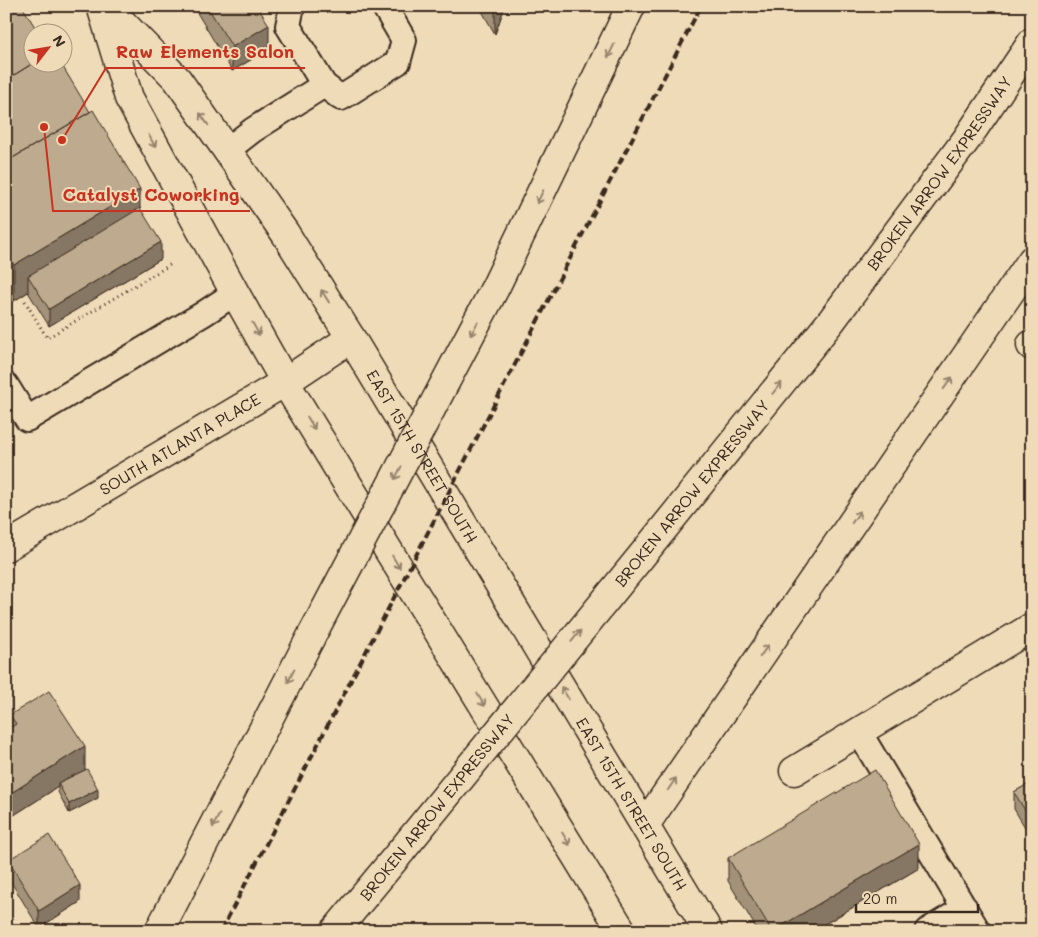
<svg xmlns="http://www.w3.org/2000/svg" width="1038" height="937" viewBox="0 0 1038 937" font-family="Mali,sans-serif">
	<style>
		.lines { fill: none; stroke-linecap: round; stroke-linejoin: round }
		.lane-casing { stroke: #3b2a1e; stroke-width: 28 }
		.street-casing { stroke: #3b2a1e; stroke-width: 31 }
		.secondary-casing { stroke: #3b2a1e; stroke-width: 31 }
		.highway-casing { stroke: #3b2a1e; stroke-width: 31 }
		.path { stroke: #3b2a1e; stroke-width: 3; stroke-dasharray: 1 4; stroke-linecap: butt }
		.lane { stroke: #f0dbb9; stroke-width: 24 }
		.street { stroke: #f0dbb9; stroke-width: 28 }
		.secondary { stroke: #f0dbb9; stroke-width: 28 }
		.highway { stroke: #f0dbb9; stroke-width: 28 }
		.rail { stroke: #3b2a1e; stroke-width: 4; stroke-dasharray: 8 4; stroke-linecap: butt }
		.highway-bridge-casing { stroke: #3b2a1e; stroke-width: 31; stroke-linecap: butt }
		.highway-bridge { stroke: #f0dbb9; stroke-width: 28 }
		.wall { fill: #a3927a; stroke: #3b2a1e }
		.shaded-wall { fill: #857763; stroke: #3b2a1e }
		.building { fill: #beaa8e; stroke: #3b2a1e }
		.oneway { stroke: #96826c }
		.labels { text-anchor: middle; stroke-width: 4; stroke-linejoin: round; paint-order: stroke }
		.street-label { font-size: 16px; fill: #3b2a1e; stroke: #f0dbb9 }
		.leader { fill: none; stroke: #c8321e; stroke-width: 2 }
		.callout-dot { fill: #c8321e; stroke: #f0dbb9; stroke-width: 2 }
		.callout-label { font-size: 18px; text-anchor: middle; font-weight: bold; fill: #c8321e; stroke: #f0dbb9; stroke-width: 4; stroke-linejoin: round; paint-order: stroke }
	</style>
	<rect width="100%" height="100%" fill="#f0dbb9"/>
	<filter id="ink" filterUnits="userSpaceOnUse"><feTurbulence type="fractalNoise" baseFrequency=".02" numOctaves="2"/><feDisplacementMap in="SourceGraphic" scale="10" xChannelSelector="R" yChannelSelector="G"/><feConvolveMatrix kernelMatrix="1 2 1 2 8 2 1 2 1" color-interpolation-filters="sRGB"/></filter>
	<g filter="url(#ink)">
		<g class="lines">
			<defs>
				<path id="lane" d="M292,6L288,26L324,85L341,98L398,62L404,40L384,6
					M226,151L253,130L324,85
					M6,385L27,419L203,314L235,293
					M859,732L978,931
					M927,931L965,908"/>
				<path id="street" d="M1031,345L1032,346
					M794,771L1032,627"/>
				<g id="secondary">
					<path d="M101,6L129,98L235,293L285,382L622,931"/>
					<path id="s1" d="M106,6L177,79L285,233L351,338L708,931"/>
					<path id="s2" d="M6,547L285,382L351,338"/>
				</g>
				<g id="highway">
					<path d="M496,286L631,6"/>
					<path id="s3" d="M648,548L832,320L966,140L1032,42"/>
					<path d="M645,825L1032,260"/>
					<path d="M704,924V931"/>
					<path d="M159,931L313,633"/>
					<path d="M335,931L402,850"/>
				</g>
			</defs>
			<use href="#lane" class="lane-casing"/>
			<use href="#street" class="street-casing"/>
			<use href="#secondary" class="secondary-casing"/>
			<use href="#highway" class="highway-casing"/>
			<path class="path" d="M25,301L47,338L173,263"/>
			<use href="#lane" class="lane"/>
			<use href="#street" class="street"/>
			<use href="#secondary" class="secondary"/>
			<use href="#highway" class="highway"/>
			<path class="rail" d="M221,931L701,6"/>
			<defs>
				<path id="highway-bridge" d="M313,633L496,286
					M402,850L648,548"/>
			</defs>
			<use href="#highway-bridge" class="highway-bridge-casing"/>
			<use href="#highway-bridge" class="highway-bridge"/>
		</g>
		<path class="wall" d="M6,6H24V10L140,208L161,259L49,326L28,292L14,301L6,289Z
			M193,6H259L258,7L269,49L232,71Z
			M479,6H505L495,34Z
			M10,715L85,770L98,798L69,813L58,792V787L11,817L6,809V731L10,728Z
			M1032,782V839L1014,809V792Z
			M728,858L919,868L813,931H758L728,881Z
			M8,860L80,902L39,928L8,877Z"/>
		<path class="shaded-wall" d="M495,6H505L495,34Z
			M269,25V49L232,71V47Z
			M140,189V225L28,276V292L14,301V265Z
			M161,242V259L49,326V309Z
			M10,688V712L6,714V690Z
			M85,746V770L58,783V787L11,817V793Z
			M98,789V798L69,813V804Z
			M919,844V868L813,931H773Z
			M80,885V902L39,928V911Z"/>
		<path class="building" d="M6,6H22L38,32H32V62H35L6,80Z
			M207,6H257L269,25L232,47Z
			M35,62H60L90,112L6,162V80Z
			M93,110L140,189L14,265L6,253V162Z
			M140,208L161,242L49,309L28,276Z
			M6,683L10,688L6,690Z
			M49,691L85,746L11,793L6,785V731L16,724L10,715Z
			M87,769L98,789L69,804L58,783Z
			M875,770L919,844L773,931H772L728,858Z
			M1032,782V822L1014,792Z
			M49,835L80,885L39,911L8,860Z"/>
		<defs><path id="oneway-shaft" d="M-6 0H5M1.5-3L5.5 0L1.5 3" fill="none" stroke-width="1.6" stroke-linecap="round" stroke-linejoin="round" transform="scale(1.25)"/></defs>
		<g class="oneway">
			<use href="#oneway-shaft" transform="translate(611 51) rotate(116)"/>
			<use href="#oneway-shaft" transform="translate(204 119) rotate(-125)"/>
			<use href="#oneway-shaft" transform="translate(152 141) rotate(62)"/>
			<use href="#oneway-shaft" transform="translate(540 197) rotate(116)"/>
			<use href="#oneway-shaft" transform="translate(325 296) rotate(-122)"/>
			<use href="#oneway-shaft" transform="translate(256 329) rotate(60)"/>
			<use href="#oneway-shaft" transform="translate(474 329) rotate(118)"/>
			<use href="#oneway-shaft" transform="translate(948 383) rotate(-55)"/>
			<use href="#oneway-shaft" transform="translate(777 388) rotate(-51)"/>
			<use href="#oneway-shaft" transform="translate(311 423) rotate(59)"/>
			<use href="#oneway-shaft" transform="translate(398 473) rotate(118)"/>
			<use href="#oneway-shaft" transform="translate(856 517) rotate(-55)"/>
			<use href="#oneway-shaft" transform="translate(396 562) rotate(59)"/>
			<use href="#oneway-shaft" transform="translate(576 636) rotate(-51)"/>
			<use href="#oneway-shaft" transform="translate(764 651) rotate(-55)"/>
			<use href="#oneway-shaft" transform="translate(291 676) rotate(117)"/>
			<use href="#oneway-shaft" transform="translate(565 693) rotate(-121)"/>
			<use href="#oneway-shaft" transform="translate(481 700) rotate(59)"/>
			<use href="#oneway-shaft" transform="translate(672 784) rotate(-56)"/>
			<use href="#oneway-shaft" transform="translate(216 821) rotate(117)"/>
			<use href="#oneway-shaft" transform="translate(566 839) rotate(59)"/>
		</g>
	</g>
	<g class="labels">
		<g class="street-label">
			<text dy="6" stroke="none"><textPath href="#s3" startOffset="475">BROKEN ARROW EXPRESSWAY</textPath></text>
			<text dy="6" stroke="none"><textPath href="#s2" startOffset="202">SOUTH ATLANTA PLACE</textPath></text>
			<text dy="6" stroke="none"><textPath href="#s1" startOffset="552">EAST 15TH STREET SOUTH</textPath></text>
			<text transform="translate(692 493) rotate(-51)" y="6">BROKEN ARROW EXPRESSWAY</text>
			<text dy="6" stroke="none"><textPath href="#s1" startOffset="958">EAST 15TH STREET SOUTH</textPath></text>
			<text transform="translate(437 807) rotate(-51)" y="6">BROKEN ARROW EXPRESSWAY</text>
		</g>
	</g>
	<path class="leader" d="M62 140L106 68H305M44 127L53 211H250"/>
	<g class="callout-dot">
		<circle cx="62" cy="140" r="5"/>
		<circle cx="44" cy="127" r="5"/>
	</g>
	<g class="callout-label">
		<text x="205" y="58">Raw Elements Salon</text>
		<text x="151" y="201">Catalyst Coworking</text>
	</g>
	<rect width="1038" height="937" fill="none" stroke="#f0dbb9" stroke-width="25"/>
	<rect x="12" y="12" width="1013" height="912" fill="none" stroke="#3b2a1e" stroke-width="2" filter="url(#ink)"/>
	<g transform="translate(48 48) rotate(59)"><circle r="24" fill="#f0dbb9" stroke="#a8947b"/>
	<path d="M0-4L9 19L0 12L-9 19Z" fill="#c8321e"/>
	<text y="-8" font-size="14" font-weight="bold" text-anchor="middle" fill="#3b2a1e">N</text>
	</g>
	<path d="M856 904v8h122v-8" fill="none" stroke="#3b2a1e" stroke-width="2.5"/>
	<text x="863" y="904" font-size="15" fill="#3b2a1e" stroke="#f0dbb9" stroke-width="4" paint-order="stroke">20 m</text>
</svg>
